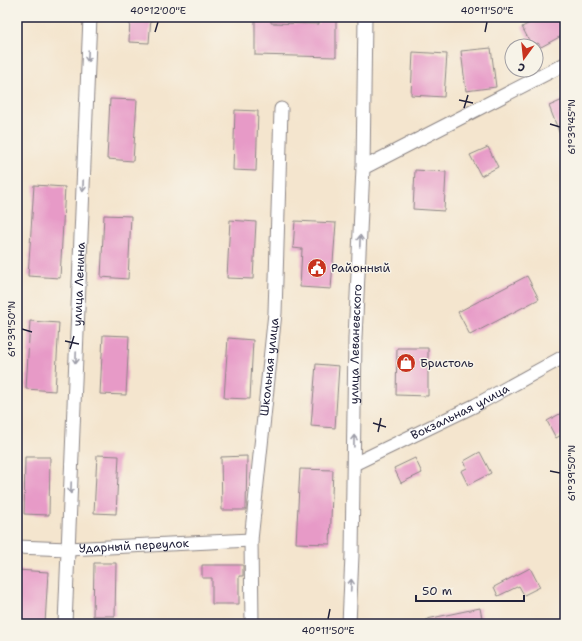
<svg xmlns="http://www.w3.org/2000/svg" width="582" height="641" viewBox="0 0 582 641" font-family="'Shantell Sans',sans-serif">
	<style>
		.building { fill: #e79ac7 }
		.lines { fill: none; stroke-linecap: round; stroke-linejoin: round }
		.minor-casing { stroke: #8b8484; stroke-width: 15 }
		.minor { stroke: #fff; stroke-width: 13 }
		.oneway { stroke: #9c9ca7 }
		.ticks { fill: none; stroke: #22223b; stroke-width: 1.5 }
		.labels { text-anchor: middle; stroke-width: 3; stroke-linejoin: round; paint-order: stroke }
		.poi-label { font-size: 12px; fill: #22223b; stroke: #f7f3e8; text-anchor: start }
		.street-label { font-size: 12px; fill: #22223b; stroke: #f7f3e8 }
		.neatline { fill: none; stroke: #22223b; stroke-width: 1.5 }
		.ticks-label { font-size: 10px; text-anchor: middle; fill: #22223b }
	</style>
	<rect width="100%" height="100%" fill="#f7f3e8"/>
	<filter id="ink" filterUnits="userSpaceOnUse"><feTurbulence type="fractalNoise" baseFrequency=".025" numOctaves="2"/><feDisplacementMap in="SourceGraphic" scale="8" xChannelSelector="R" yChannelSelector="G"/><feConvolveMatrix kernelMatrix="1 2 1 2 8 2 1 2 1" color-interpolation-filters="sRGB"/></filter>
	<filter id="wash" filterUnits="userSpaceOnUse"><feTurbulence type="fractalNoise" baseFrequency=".012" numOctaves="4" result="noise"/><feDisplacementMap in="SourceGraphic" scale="16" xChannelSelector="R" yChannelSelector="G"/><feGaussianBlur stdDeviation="0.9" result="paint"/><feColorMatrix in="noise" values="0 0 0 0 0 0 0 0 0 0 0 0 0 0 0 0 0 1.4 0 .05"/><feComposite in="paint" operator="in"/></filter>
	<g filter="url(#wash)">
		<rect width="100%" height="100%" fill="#f4e5ce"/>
		<g id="blocks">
			<path class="building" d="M130,17H151L149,43L129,42Z
				M255,17H271V23L319,24V17H336V57L255,55Z
				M541,17H565V34L541,47L538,43L532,46L522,27Z
				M491,48L496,87L466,91L461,51Z
				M413,52L447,54L444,97L411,95Z
				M110,99L137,100L133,161L107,159Z
				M565,99V145H564L549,106Z
				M235,110L258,111L256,171L233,170Z
				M488,147L498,167L481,176L470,155Z
				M415,170L446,172L444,211L413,209Z
				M34,185L65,187L60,278L28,276Z
				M104,215L131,216L128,279L101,277Z
				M230,220L256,222L253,279L227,278Z
				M295,221L336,223L331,289L300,287L302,249L293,248Z
				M527,276L539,299L470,335L458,312Z
				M30,321L59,323L55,391L26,389Z
				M103,335L129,336L126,395L100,394Z
				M228,338L253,340L250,399L224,398Z
				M397,348H428V396L396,395Z
				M316,364L339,366L335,428L311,426Z
				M565,411V433L556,438L547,421Z
				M480,452L491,473L468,485L461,471L467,468L464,461Z
				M97,455L119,456L116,514L94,513Z
				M247,456L246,510H222L221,457Z
				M25,457H50L49,515L24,514Z
				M415,458L422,473L401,483L394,468Z
				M300,469L333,470L330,544L296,543Z
				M94,563H116L115,616H93Z
				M202,565H243V576H239V604H212V578H202Z
				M530,568L540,587L524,595L519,586L498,596L494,587Z
				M17,570L48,572L45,624H17Z
				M480,608L483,624H427V619Z"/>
		</g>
	</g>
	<g filter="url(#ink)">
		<use href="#blocks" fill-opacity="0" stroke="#8b8484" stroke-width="1"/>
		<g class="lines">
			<defs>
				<g id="minor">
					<path d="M363,168L565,64"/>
					<path id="s1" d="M354,464L476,405L565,356"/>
					<path id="s2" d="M17,547L68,549L251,540"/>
					<path id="s3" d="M65,624L90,17"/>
					<path id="s4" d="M252,624L251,540L275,313L281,109"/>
					<path id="s5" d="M349,624L352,555L355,338L363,168L365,17"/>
				</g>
			</defs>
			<use href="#minor" class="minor-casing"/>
			<use href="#minor" class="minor"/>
		</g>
		<defs><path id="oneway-shaft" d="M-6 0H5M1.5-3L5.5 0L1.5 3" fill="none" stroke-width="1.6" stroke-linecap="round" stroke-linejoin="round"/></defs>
		<g class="oneway">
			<use href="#oneway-shaft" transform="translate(88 56) rotate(92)"/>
			<use href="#oneway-shaft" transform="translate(83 186) rotate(92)"/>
			<use href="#oneway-shaft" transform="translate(360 241) rotate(-88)"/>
			<use href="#oneway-shaft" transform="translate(76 358) rotate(92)"/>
			<use href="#oneway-shaft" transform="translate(354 441) rotate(-89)"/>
			<use href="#oneway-shaft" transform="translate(71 488) rotate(92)"/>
			<use href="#oneway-shaft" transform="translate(351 585) rotate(-87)"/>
		</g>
	</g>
	<path class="ticks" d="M155,32L158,22M485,32L487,22M459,100L473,103M464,108L468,95M550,124L560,127M22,329L32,332M65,341L79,344M70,349L74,336M373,423L386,427M378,432L381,418M550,471L560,473M328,619L330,609"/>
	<defs>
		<symbol id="civic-disc" viewBox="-11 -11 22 22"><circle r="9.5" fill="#c8321e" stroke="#f7f3e8"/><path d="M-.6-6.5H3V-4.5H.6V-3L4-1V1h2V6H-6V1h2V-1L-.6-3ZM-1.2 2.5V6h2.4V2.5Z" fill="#fff"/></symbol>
		<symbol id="shop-disc" viewBox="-11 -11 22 22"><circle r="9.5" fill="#c8321e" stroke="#f7f3e8"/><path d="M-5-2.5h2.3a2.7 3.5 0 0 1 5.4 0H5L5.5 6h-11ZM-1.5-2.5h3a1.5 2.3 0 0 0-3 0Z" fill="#fff"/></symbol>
	</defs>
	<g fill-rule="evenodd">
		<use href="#civic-disc" x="306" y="257" width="22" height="22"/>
		<use href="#shop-disc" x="395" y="352" width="22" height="22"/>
	</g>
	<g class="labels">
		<g class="poi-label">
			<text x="331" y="272">Районный</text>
			<text x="420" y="367">Бристоль</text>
		</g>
		<g class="street-label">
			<text dy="4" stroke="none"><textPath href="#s3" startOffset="340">улица Ленина</textPath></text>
			<text dy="4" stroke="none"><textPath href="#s5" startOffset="280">улица Леваневского</textPath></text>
			<text dy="4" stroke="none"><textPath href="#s4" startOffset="258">Школьная улица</textPath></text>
			<text dy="4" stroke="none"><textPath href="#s1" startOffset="118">Вокзальная улица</textPath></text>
			<text dy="4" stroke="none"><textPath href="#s2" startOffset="117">Ударный переулок</textPath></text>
		</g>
	</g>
	<rect width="582" height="641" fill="none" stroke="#f7f3e8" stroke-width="44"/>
	<g transform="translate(524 58) rotate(195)"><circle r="19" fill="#f7f3e8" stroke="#a29fa3"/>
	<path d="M0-3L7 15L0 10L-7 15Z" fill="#c8321e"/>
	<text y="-6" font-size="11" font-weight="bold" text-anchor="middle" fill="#22223b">С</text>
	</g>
	<path d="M416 595v6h108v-6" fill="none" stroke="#22223b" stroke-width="2"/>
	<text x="422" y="595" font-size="12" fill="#22223b" stroke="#f7f3e8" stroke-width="3" paint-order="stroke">50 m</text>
	<rect x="22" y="22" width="538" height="597" class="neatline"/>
	<g class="ticks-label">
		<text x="158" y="14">40°12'00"E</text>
		<text x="487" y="14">40°11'50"E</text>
		<text transform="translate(571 127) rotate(-90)" y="4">61°39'45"N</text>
		<text transform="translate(11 329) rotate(-90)" y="4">61°39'50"N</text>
		<text transform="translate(571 473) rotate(-90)" y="4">61°39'50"N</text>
		<text x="328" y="634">40°11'50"E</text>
	</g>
</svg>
